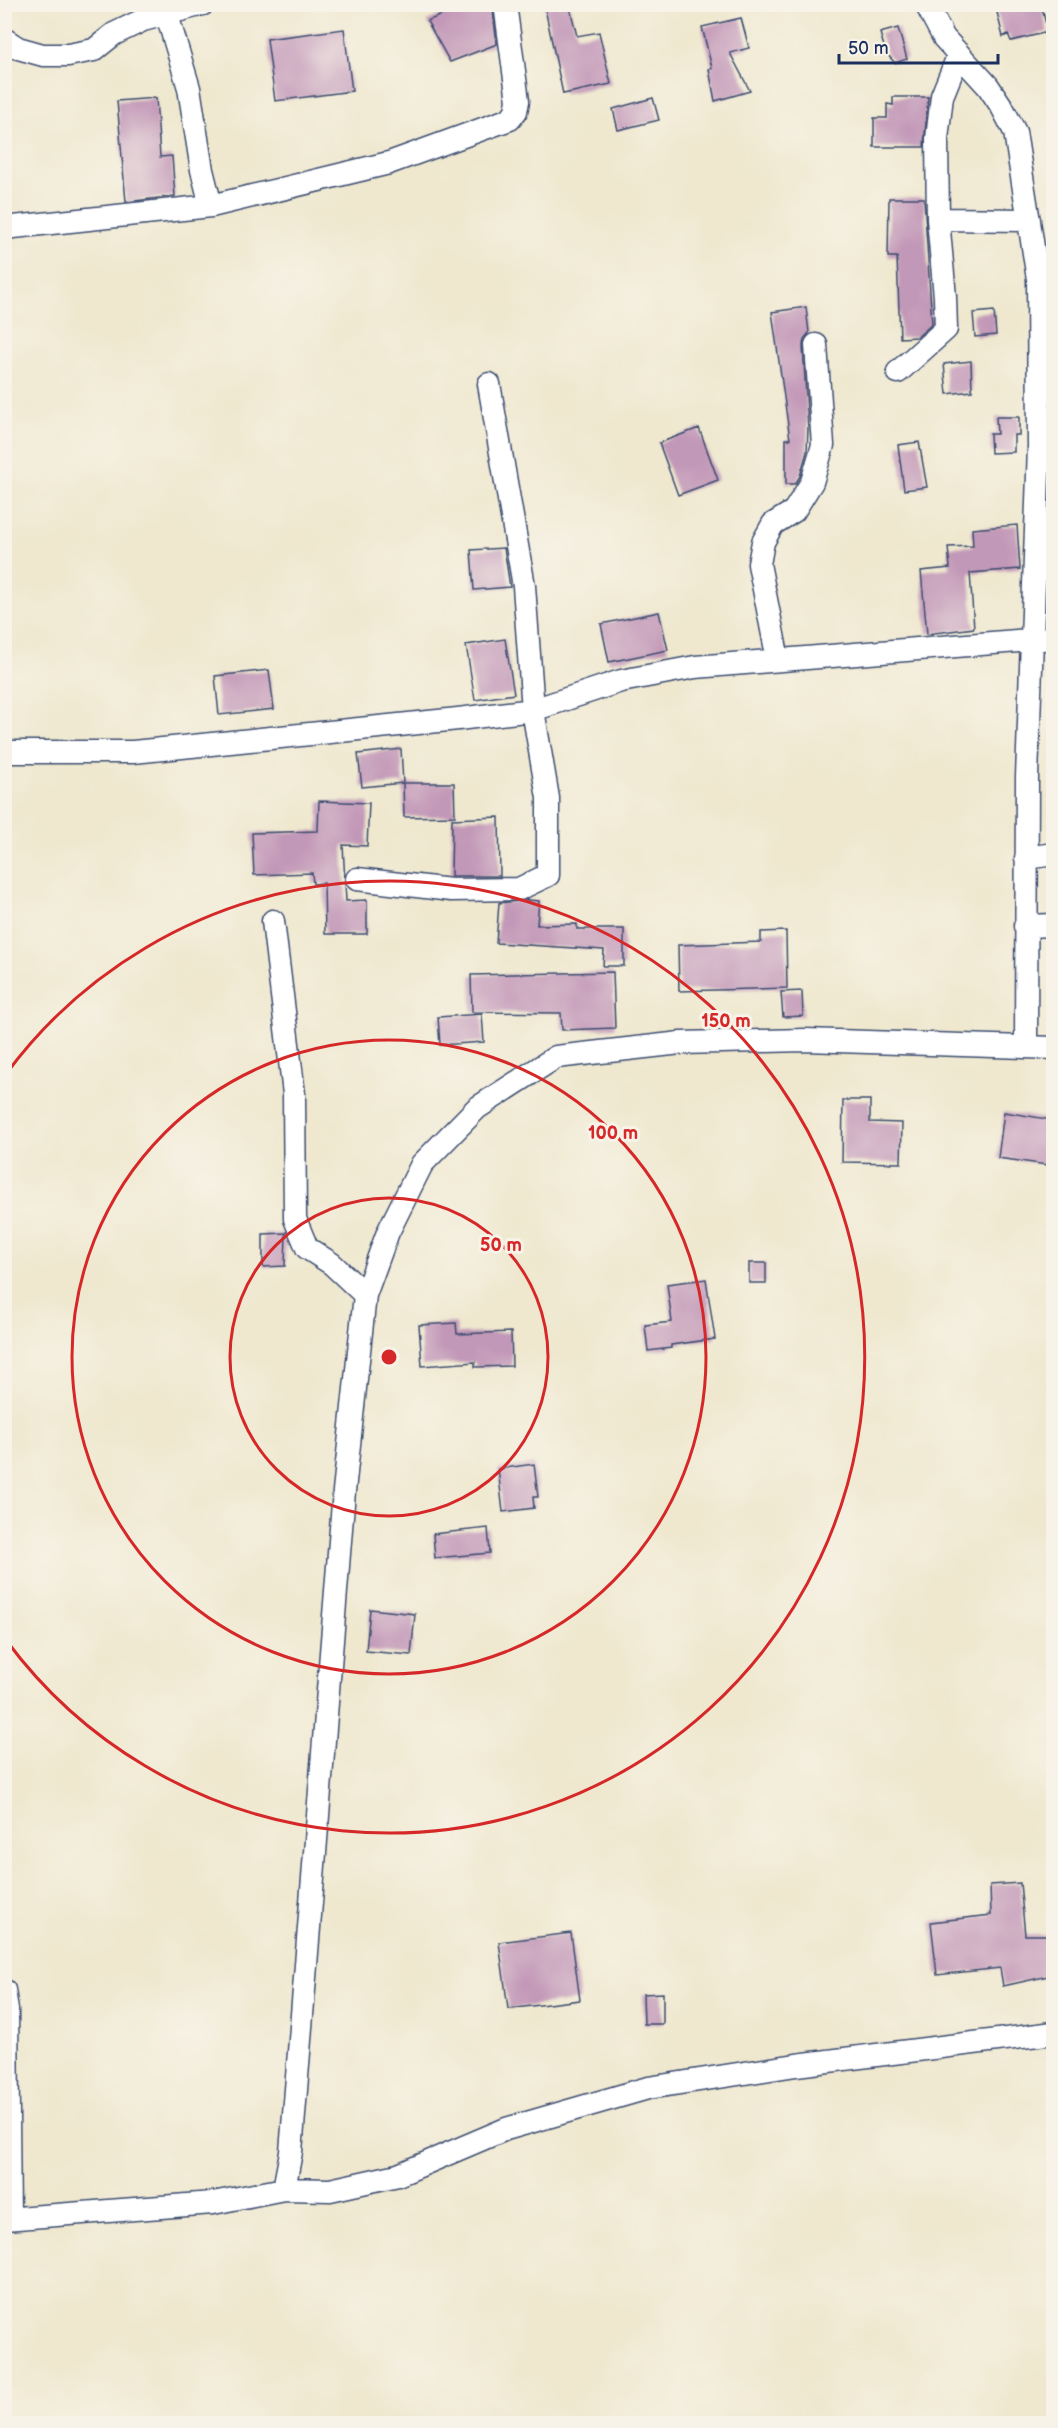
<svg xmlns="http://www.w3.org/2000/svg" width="1058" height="2428" viewBox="0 0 1058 2428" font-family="'Balsamiq Sans',sans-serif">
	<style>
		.building { fill: #c298b8 }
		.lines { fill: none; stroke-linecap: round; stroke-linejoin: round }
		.minor-casing { stroke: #3b4b6f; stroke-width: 25 }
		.minor { stroke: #fff; stroke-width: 22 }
		.ring { fill: none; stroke: #d62828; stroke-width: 3 }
		.centre { fill: #d62828; stroke: #f7f3e8; stroke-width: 3 }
		.ring-label { font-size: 18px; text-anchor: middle; font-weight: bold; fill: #d62828; stroke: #f7f3e8; stroke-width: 6; stroke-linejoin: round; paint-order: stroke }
	</style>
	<rect width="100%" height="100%" fill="#f7f3e8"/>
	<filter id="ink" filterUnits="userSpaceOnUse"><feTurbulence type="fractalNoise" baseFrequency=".0167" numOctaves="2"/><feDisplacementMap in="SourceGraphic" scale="12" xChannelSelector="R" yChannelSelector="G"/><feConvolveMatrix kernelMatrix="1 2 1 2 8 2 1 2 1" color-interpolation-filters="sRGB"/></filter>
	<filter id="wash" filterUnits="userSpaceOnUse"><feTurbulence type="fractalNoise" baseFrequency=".008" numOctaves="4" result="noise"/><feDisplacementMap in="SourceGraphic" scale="24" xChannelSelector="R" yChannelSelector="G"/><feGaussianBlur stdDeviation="1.35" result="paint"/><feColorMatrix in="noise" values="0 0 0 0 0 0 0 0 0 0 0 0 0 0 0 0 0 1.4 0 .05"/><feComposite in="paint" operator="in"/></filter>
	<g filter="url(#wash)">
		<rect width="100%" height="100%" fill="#efe8cf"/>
		<g id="blocks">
			<path class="building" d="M468,4H492L497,44L450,62L427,21Z
				M544,4H569L577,36L599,32L611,84L563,94Z
				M995,4H1041L1048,32L1011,41L1008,34L1003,37Z
				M741,18L749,48L730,53L750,91L715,101L709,69L712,68L702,27Z
				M898,28L907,59L895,63L886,53L880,33Z
				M344,29L352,91L275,101L267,39Z
				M893,97H928L924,147H874V118H887V104L893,105Z
				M156,98L160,157L172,156L175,196L126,202L117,101Z
				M653,98L659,120L618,130L613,109Z
				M889,198H924L932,324L917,337L900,338L897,257H888Z
				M806,307L809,333L804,339L803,346L808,428L807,452L800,476L795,484H786V439H790L772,312Z
				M994,311L996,335L975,337L973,313Z
				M971,361L972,391L947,394L944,364Z
				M996,417H1019V435H1014V452L991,453L990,434H997Z
				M699,428L718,480L678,495L659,443Z
				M919,442L927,487L904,490L898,445Z
				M1017,525L1020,569L970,573L974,628L927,634L921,571L950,568L948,547L973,546L972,529Z
				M504,548L510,587L474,590L471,550Z
				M659,612L668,650L609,662L601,624Z
				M505,639L514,694L475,700L466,645Z
				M269,670L274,709L219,715L215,676Z
				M401,749L403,783L362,787L358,754Z
				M403,783H454L455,816L404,817Z
				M319,801L369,803L367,846L343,845L346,901L367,900V934H325L324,883L313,884L312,873L254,875L252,833L318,831Z
				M499,817L500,876H451L452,819Z
				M527,900L539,901L537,925L577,924V929H624V966H603L604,950L496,943L499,903Z
				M786,931L787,988L679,991L678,945L761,942V932Z
				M613,972L615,1028L562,1030L561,1013L472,1012L471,975Z
				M802,991L803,1016L783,1017L781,992Z
				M482,1014L484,1042L440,1045L438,1017Z
				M843,1100H870V1122L902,1123L901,1163L842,1162Z
				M1004,1112L1053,1120L1047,1165L998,1158Z
				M286,1233L285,1266L263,1267V1234Z
				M749,1263H766V1283H749Z
				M706,1279L715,1339L671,1345V1348L648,1351L645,1325L672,1322L667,1284Z
				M456,1323L457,1334L511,1332L512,1366L475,1367V1362L422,1366L419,1325Z
				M534,1464L538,1497H533L534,1508L503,1512L498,1469Z
				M488,1528L490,1553L435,1558L433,1534Z
				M370,1609L415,1614L411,1655L366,1651Z
				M1020,1883L1025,1935H1053V1975L1003,1986L1000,1968L937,1975L931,1922L991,1915L990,1885Z
				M571,1933L580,2000L508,2009L499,1942Z
				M663,1993V2024H644L643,1994Z"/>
		</g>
	</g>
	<g filter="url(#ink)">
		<use href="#blocks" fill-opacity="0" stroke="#3b4b6f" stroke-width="1.5"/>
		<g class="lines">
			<defs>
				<path id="minor" d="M926,4L944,38L988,86L1002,107L1015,132L1038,279L1039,447L1027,777L1026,1046
					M167,15L189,88L202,170L211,206
					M4,39L18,48L43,55H68L94,50L114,34L143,20L203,4
					M938,219L1029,220
					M4,228L211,206L389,163L510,119L516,111L518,101L505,4
					M898,372L946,329L945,297L938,219L937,139L942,96L959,54
					M778,660L759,564L763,542L773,524L794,511L812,482L823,445L816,345
					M4,752H133L458,719L533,710L621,681L695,667L1054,638
					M1026,858L1054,854
					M357,879L451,890L519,889L548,875V798L533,710L524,586L489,384
					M273,921L294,1094L295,1219L307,1248L332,1264L365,1295
					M1025,926L1054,925
					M4,1990L7,2010L9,2219
					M284,2189L330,2190L398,2175L506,2129L648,2088L796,2065L1054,2033
					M4,2219L213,2203L284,2189L291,2152L344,1491L365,1295L388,1232L422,1164L477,1108L556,1057L681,1043L805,1040L1054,1048"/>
			</defs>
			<use href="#minor" class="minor-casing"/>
			<use href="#minor" class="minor"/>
		</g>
	</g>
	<g class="ring">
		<circle cx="389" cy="1357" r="159"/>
		<circle cx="389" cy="1357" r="317"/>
		<path d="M6 1074A476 476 0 1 1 6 1640"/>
	</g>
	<circle cx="389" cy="1357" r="9" class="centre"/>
	<g class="ring-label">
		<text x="726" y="1027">150 m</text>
		<text x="613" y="1139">100 m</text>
		<text x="501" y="1251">50 m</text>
	</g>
	<rect width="1058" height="2428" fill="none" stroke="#f7f3e8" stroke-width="24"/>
	<path d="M839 54v9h159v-9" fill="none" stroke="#1b2f5e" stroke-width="3"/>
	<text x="848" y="54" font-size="18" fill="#1b2f5e" stroke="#f7f3e8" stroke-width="4.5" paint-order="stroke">50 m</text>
</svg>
